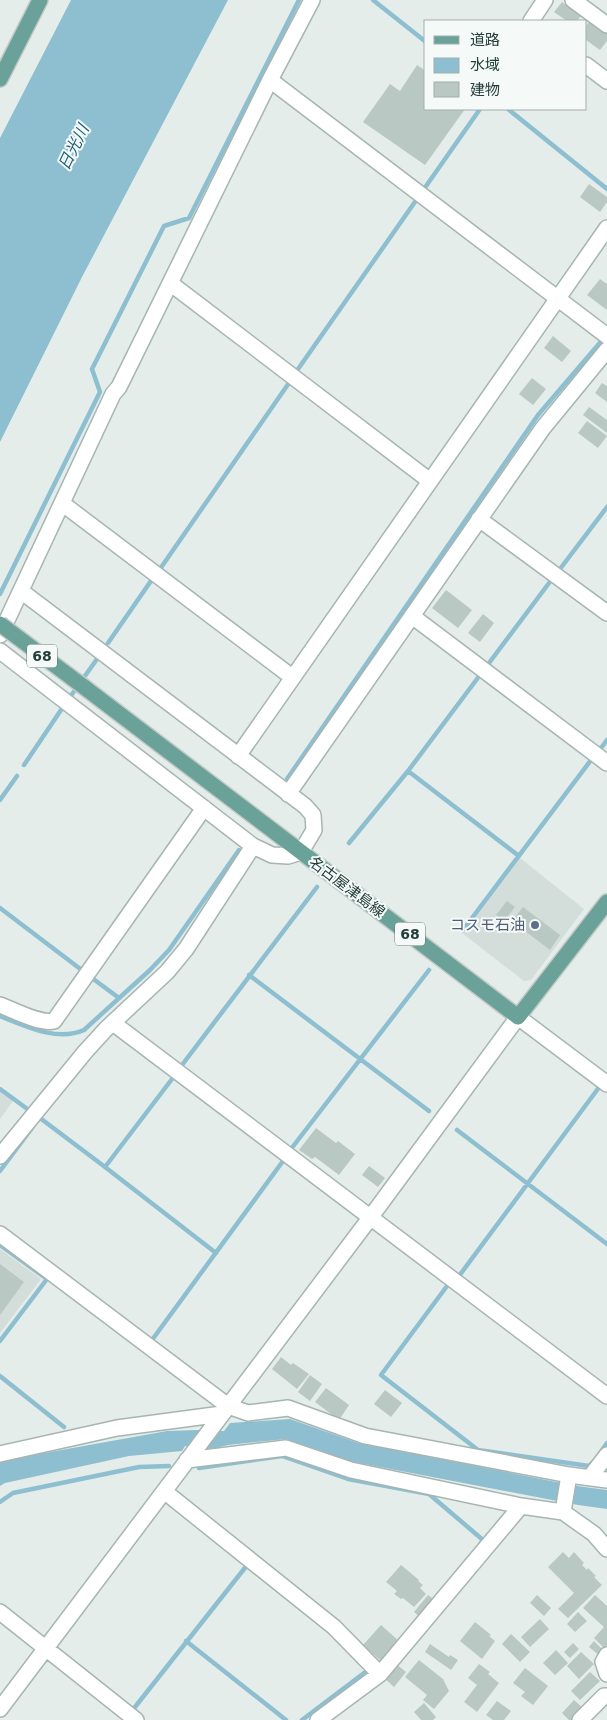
<svg xmlns="http://www.w3.org/2000/svg" width="607" height="1720" viewBox="0 0 607 1720" font-family="'DejaVu Sans','Noto Sans JP',sans-serif">
	<style>
		.built { fill: #d3ddd9 }
		.water { fill: #8ebfd0 }
		.lines { fill: none; stroke-linecap: round; stroke-linejoin: round }
		.stream { stroke: #8ebfd0; stroke-width: 4.5 }
		.building { fill: #bac8c4 }
		.minor-casing { stroke: #a7b5b2; stroke-width: 18 }
		.major-casing { stroke: #c2c9c8; stroke-width: 18 }
		.minor { stroke: #fff; stroke-width: 15 }
		.major { stroke: #6aa199; stroke-width: 15 }
		.major-bridge-casing { stroke: #c2c9c8; stroke-width: 18; stroke-linecap: butt }
		.major-bridge { stroke: #6aa199; stroke-width: 15 }
		.service-dot { fill: #5c6f8a; stroke: #f5faf8; stroke-width: 2 }
		.labels { text-anchor: middle; stroke-width: 4; stroke-linejoin: round; paint-order: stroke }
		.shield { fill: #f5faf8; stroke: #637773; stroke-width: 1 }
		.shield-label { font-size: 14px; font-weight: bold; fill: #243f3a }
		.street-label { font-size: 15px; fill: #243f3a; stroke: #f5faf8 }
		.service-label { font-size: 15px; fill: #4e5e75; stroke: #f5faf8; text-anchor: end }
		.water-label { font-size: 16px; font-style: italic; fill: #1f617a; stroke: #f5faf8 }
	</style>
	<rect width="100%" height="100%" fill="#e4edea"/>
	<path class="built" d="M520,858L584,909L531,980L524,981L462,933Z
		M0,1092L13,1101L0,1119Z
		M0,1249L41,1279L0,1333Z"/>
	<path class="water" d="M71,0H228L82,277L0,442V138Z
		M290,1419L358,1443L577,1486L607,1490V1509L578,1505L349,1461L286,1439L228,1445L212,1449L185,1446L182,1451L129,1456L5,1483L0,1486V1461L167,1431L197,1430L224,1431L230,1423Z"/>
	<g class="lines">
		<path class="stream" d="M373,0L426,42
			M508,109L607,189
			M424,189L480,109
			M296,372L417,199
			M160,569L291,380
			M560,569L607,507
			M0,594L100,392L92,369L164,226L189,218L299,0
			M108,643L153,578
			M489,663L552,579
			M70,697L97,659
			M601,748L607,740
			M24,765L61,710
			M408,771L519,856
			M287,779L538,415L604,338
			M0,800L17,776
			M349,843L408,771L480,675
			M0,908L83,971
			M463,930L591,760
			M249,975L429,1111
			M92,978L119,998
			M0,1016C25,1026 57,1042 84,1030L150,970L169,950L239,850
			M182,1065L317,887
			M0,1089L26,1108
			M38,1120L40,1118L105,1167L172,1079
			M457,1130L607,1244
			M291,1149L429,970
			M105,1167L216,1253
			M0,1171L32,1128
			M0,1245L47,1279L0,1341
			M459,1276L600,1086
			M447,1286L381,1375L478,1450L589,1466L592,1463
			M152,1340L283,1161
			M0,1376L64,1427
			M600,1453L607,1443
			M199,1468L282,1456L348,1479L429,1494L483,1540L481,1543
			M0,1502L13,1493L139,1467L169,1466
			M186,1641L286,1720
			M135,1707L248,1564
			M302,1720L364,1673"/>
	</g>
	<path class="building" d="M562,2L581,16L577,21H567L554,12Z
		M590,20L607,32V41L600,50L586,40V26Z
		M417,65L426,71V109H465L425,165L363,122L390,84L400,91Z
		M589,184L607,197V202L600,212L580,197Z
		M600,279L607,284V310L587,295Z
		M553,336L571,351L562,362L544,348Z
		M532,378L546,389L533,405L519,394Z
		M602,383L607,386V402L595,393Z
		M589,407L607,420V433L583,415Z
		M587,421L607,436L598,448L578,433Z
		M446,590L472,610L458,628L432,608Z
		M483,614L494,623L480,642L468,633Z
		M507,901L515,907L504,921L496,915Z
		M523,907L560,935L550,950L512,921Z
		M316,1128L336,1143L338,1141L355,1154L339,1175L315,1157L312,1159L299,1150Z
		M369,1166L385,1178L378,1187L362,1175Z
		M0,1264L24,1282L0,1315Z
		M281,1357L291,1365L293,1363L309,1374L297,1389L272,1369Z
		M310,1375L322,1384L310,1401L298,1392Z
		M326,1388L349,1405L339,1420L315,1402Z
		M385,1390L402,1403L391,1417L374,1404Z
		M563,1552L569,1558L574,1552L584,1563L582,1565L587,1570L588,1568L596,1576L594,1577L602,1585L568,1618L558,1609L574,1593L548,1567Z
		M401,1565L419,1580L418,1581L423,1585L420,1588L426,1594L414,1607L403,1598L401,1599L394,1594L397,1591L386,1582Z
		M428,1595L435,1600L420,1617L414,1612Z
		M537,1595L551,1608L544,1616L530,1603Z
		M595,1595L607,1606V1645L604,1648L594,1638L604,1627L583,1608Z
		M578,1612L587,1621L575,1632L567,1624Z
		M540,1619L549,1629L530,1647L521,1637Z
		M475,1622L491,1635L489,1636L495,1641L482,1659L460,1641Z
		M381,1625L399,1641L381,1661L363,1645Z
		M511,1634L530,1652L520,1662L502,1644Z
		M594,1641L604,1651L600,1656L589,1647Z
		M573,1643L579,1649L570,1658L564,1652Z
		M430,1644L449,1657L450,1655L458,1660L451,1670L425,1652Z
		M556,1650L568,1663L555,1675L543,1663Z
		M581,1652L594,1664L579,1679L567,1666Z
		M419,1660L443,1679L449,1691L434,1709L423,1700L427,1695L405,1677Z
		M395,1663L406,1672L394,1687L383,1677Z
		M479,1664L490,1672L488,1674L499,1683L477,1712L464,1702L477,1685L468,1678Z
		M525,1668L548,1686L533,1705L521,1696L525,1692L513,1683Z
		M590,1672L600,1681L580,1700L571,1691Z
		M574,1700L584,1709L573,1720H569L562,1713Z
		M497,1701L511,1711L504,1720H493L486,1715Z
		M424,1703L436,1717L433,1720H421L414,1712Z"/>
	<g class="lines">
		<defs>
			<path id="minor" d="M573,0L607,25
				M531,21L545,0
				M586,65L607,81
				M270,80L607,336
				M170,283L430,481
				M63,504L292,677
				M479,519L607,613
				M412,616L607,763
				M0,635L113,394L119,387L270,80L312,0
				M0,651L253,846L272,855L288,856L301,852L314,830L313,815L305,806L21,591
				M238,756L607,228
				M288,794L543,428L607,350
				M0,1005C14,1010 39,1024 54,1021L204,808
				M113,1023L607,1396
				M0,1156L85,1052L106,1029L167,972L186,949L253,846
				M0,1234L228,1406L248,1413L288,1408L365,1436L569,1475L607,1480
				M0,1454L117,1428L222,1414
				M187,1460L286,1448L351,1470L521,1506L563,1512L594,1534L607,1549
				M590,1477L607,1455
				M164,1491L334,1627L380,1674
				M563,1512L569,1475
				M0,1612L136,1720
				M607,1655L603,1662L607,1674
				M0,1709L370,1218L518,1017L607,1084
				M318,1720L380,1674L521,1506
				M580,1720L604,1696H607"/>
			<path id="major" d="M0,79L40,0
				M84,687L518,1017L607,902"/>
		</defs>
		<use href="#minor" class="minor-casing"/>
		<use href="#major" class="major-casing"/>
		<use href="#minor" class="minor"/>
		<use href="#major" class="major"/>
		<defs>
			<path id="major-bridge" d="M0,624L84,687"/>
		</defs>
		<use href="#major-bridge" class="major-bridge-casing"/>
		<use href="#major-bridge" class="major-bridge"/>
	</g>
	<circle class="service-dot" cx="535" cy="925" r="5"/>
	<g class="labels">
		<g class="shield">
			<rect x="27" y="644.5" width="30" height="23" rx="4"/>
			<rect x="395" y="922.5" width="30" height="23" rx="4"/>
		</g>
		<g class="shield-label">
			<text x="42" y="661">68</text>
			<text x="410" y="939">68</text>
		</g>
		<g class="street-label">
			<text transform="translate(347 887) rotate(37)" y="5">名古屋津島線</text>
		</g>
		<g class="service-label">
			<text x="525" y="930">コスモ石油</text>
		</g>
		<g class="water-label">
			<text transform="translate(73 147) rotate(-64)" y="6">日光川</text>
		</g>
	</g>
	<rect x="424" y="20" width="162" height="90" fill="#f5faf8" stroke="#a1afac"/>
	<rect x="434" y="36" width="25" height="8" fill="#6aa199" stroke="#a1afac"/>
	<text x="470" y="45" font-size="15" fill="#243f3a">道路</text>
	<rect x="434" y="58" width="25" height="15" fill="#8ebfd0" stroke="#a1afac"/>
	<text x="470" y="70" font-size="15" fill="#243f3a">水域</text>
	<rect x="434" y="82" width="25" height="15" fill="#bac8c4" stroke="#a1afac"/>
	<text x="470" y="95" font-size="15" fill="#243f3a">建物</text>
</svg>
